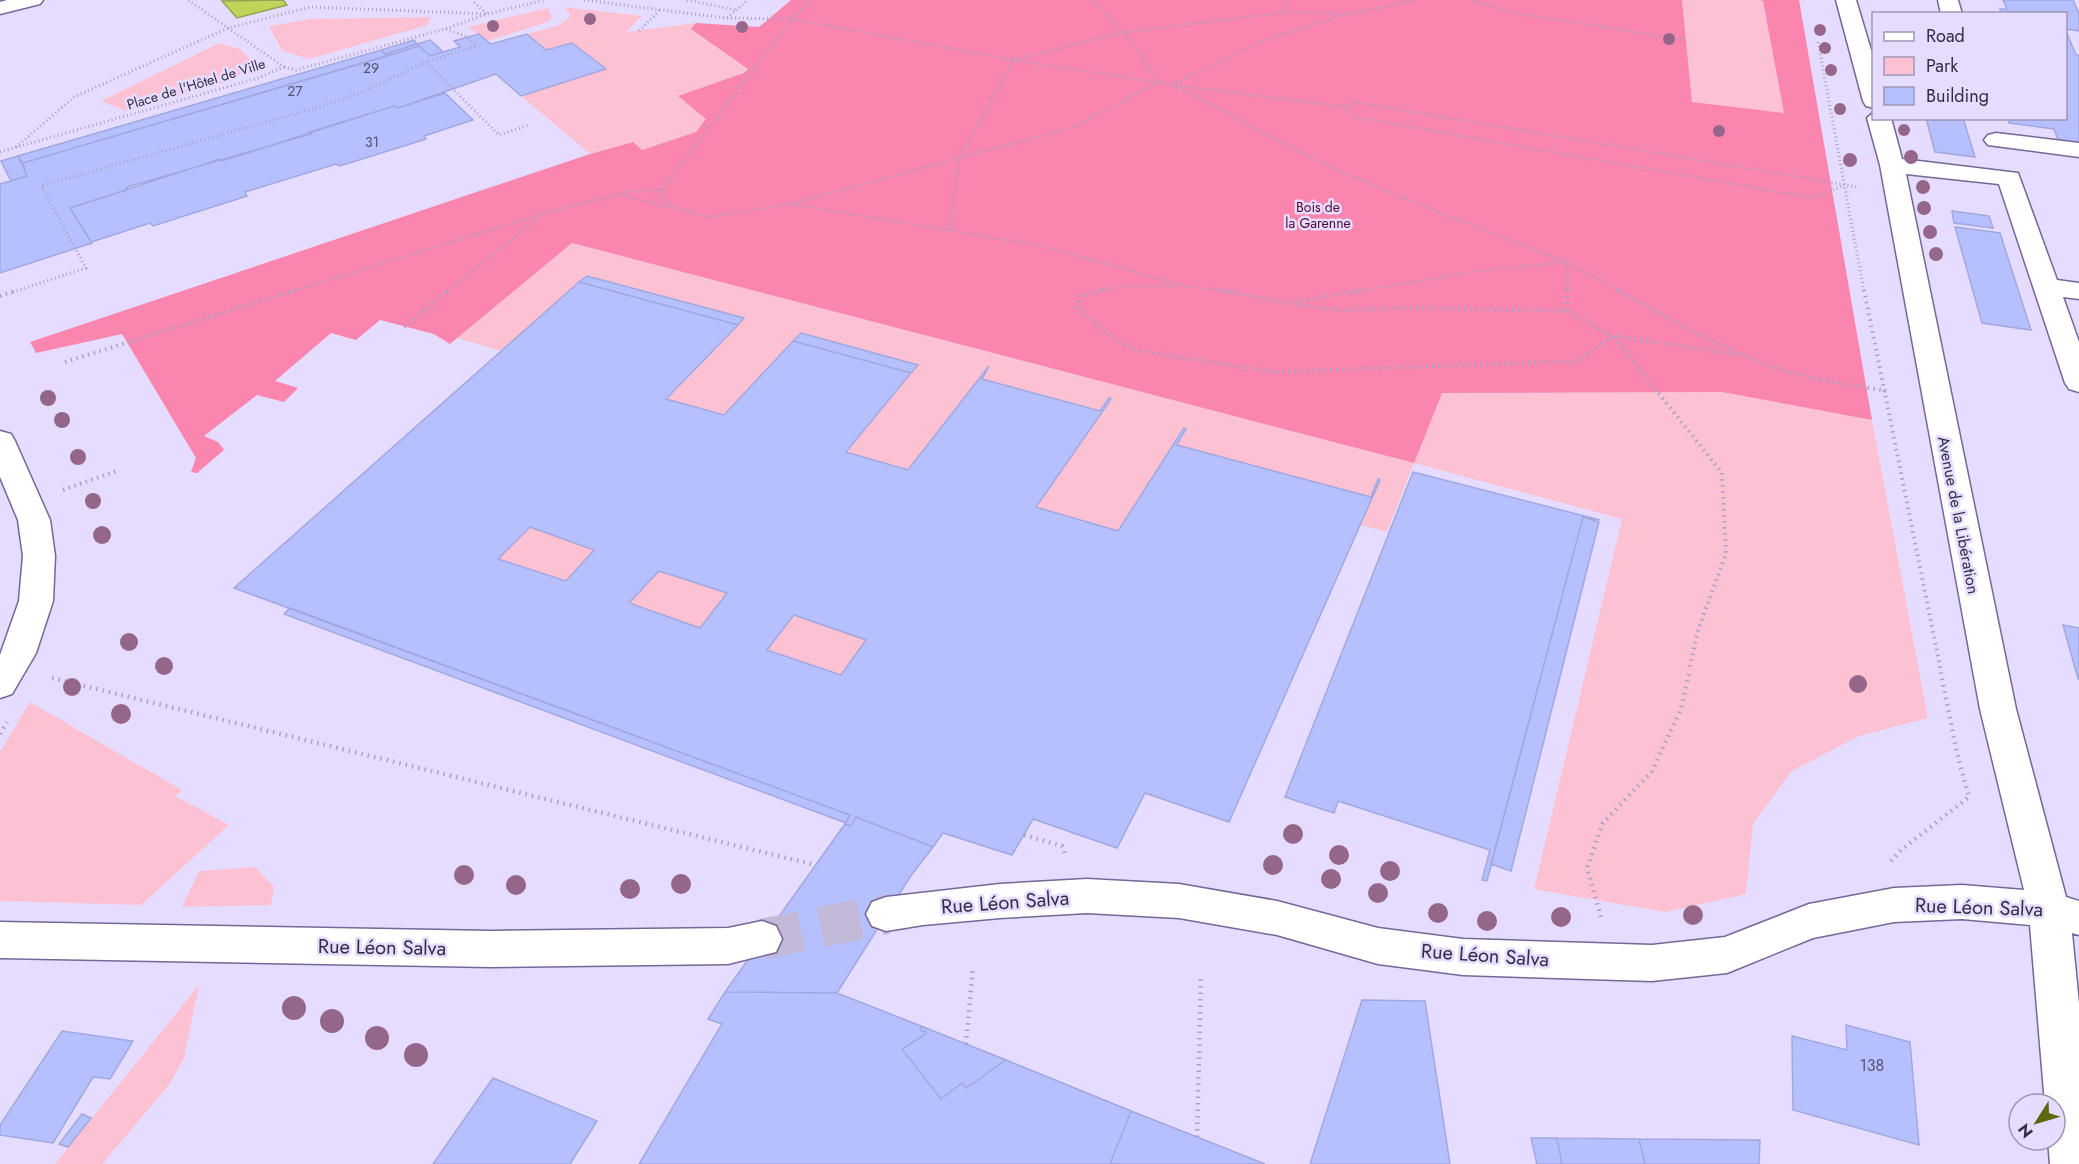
<svg xmlns="http://www.w3.org/2000/svg" width="2079" height="1164" viewBox="0 0 2079 1164" font-family="Jost,sans-serif">
	<style>
		.green { fill: #fcc2d4 }
		.forest { fill: #fa85af }
		.water { fill: #bfd55a; stroke: #95a353; stroke-width: 1.5 }
		.building { fill: #b7c0ff; stroke: #a1a8df; stroke-width: 1.5; fill-rule: evenodd }
		.lines { fill: none; stroke-linecap: round; stroke-linejoin: round }
		.minor-tunnel { stroke: #c2b9d9; stroke-width: 40; stroke-dasharray: 40 20; stroke-linecap: butt }
		.minor-casing { stroke: #766699; stroke-width: 3 }
		.path-far2 { stroke: #aba2c1; stroke-width: 3; stroke-dasharray: 1 3; stroke-linecap: butt }
		.path-far1 { stroke: #aba2c1; stroke-width: 4; stroke-dasharray: 1.5 4.5; stroke-linecap: butt }
		.path { stroke: #aba2c1; stroke-width: 4.5; stroke-dasharray: 1.5 5; stroke-linecap: butt }
		.minor { fill: #fff; fill-rule: evenodd }
		.tree { fill: #94678a }
		.labels { text-anchor: middle; stroke-width: 5; stroke-linejoin: round; paint-order: stroke }
		.number-label { font-size: 14px; fill: #555272 }
		.far-street-label { font-size: 14px; fill: #342d43; stroke: #e6dcff }
		.far-park-label { font-size: 14px; fill: #51072b; stroke: #e6dcff }
		.street-label { font-size: 16px; fill: #342d43; stroke: #e6dcff }
		.near-number-label { font-size: 16px; fill: #555272 }
		.near-street-label { font-size: 20px; fill: #342d43; stroke: #e6dcff }
	</style>
	<rect width="100%" height="100%" fill="#e6dcff"/>
	<path class="green" d="M1682,0H1763L1784,113L1692,103Z
		M564,7L642,16L626,32L696,23L692,29L748,69L744,73L679,97L707,119L696,132L642,150L632,142L590,154L521,96L605,69L573,43L546,50L527,34L557,26L569,18L570,14Z
		M548,8L552,17L548,22L487,41L468,27Z
		M430,17L428,25L309,59L282,51L269,26L310,19Z
		M219,43L240,49L254,64L231,81L127,111L101,101Z
		M572,243L1413,463L1441,393L1722,392L1872,420L1928,718L1859,736L1792,771L1753,824L1746,894L1665,912L1534,889L1622,519L1414,463L1387,532L1360,525L1380,480H1377L1371,497L1177,445L1184,428L1118,531L1036,507L1111,399L1100,411L982,379L989,367L908,470L846,452L917,366L724,415L666,399L744,318L587,276L501,351L457,338Z
		M530,527L594,550L566,581L498,559Z
		M659,571L727,593L700,628L629,603Z
		M794,615L866,640L841,675L767,650Z
		M30,702L182,790L175,796L229,825L141,905L0,901V752Z
		M255,867L274,887L271,905L182,907L199,871Z
		M199,985L184,1058L169,1085L102,1164H55Z"/>
	<path class="forest" d="M791,0H1682L1692,102L1784,113L1763,1L1760,0H1799L1872,420L1722,392L1442,393L1414,463L572,243L450,344L434,334L380,320L356,340L331,333L275,381L298,388L284,402L257,395L204,436L218,442L224,450L197,473L191,472L196,458L122,334L36,353L30,342L590,154L633,142L642,150L696,132L706,119L678,96L744,73L748,69L691,29L696,23L759,27Z"/>
	<path class="water" d="M283,0L287,5L237,18L222,1Z"/>
	<path class="building" d="M2003,0H2073L2079,14V31L2066,29V14H2002L2000,9H2007Z
		M2066,31L2076,55H2079V146L2060,144L2054,129L2009,123L2008,118H2066Z
		M479,34L491,44L527,34L546,50L572,43L606,69L521,96L496,74L398,108L394,106L309,132L311,134L127,187V190L70,208L92,243L0,273V184L27,176L23,163L419,46L430,56L460,47L454,41Z
		M414,40L417,44L385,54L381,50Z
		M430,40L437,46L443,52L430,56L417,44Z
		M417,44L419,46L388,56L385,54Z
		M381,50L388,56L23,163L18,156Z
		M445,93L473,120L424,136L426,139L340,166L336,164L245,192L247,196L153,226L150,223L91,242L70,208L220,159L222,161L394,106L398,108Z
		M1926,118H1963L1975,157L1935,152Z
		M18,156L27,176L11,181L1,161Z
		M1952,211L1989,216L1993,228L1954,223Z
		M1955,227L2000,233L2031,330L1982,323Z
		M587,276L744,318L738,325L579,282Z
		M579,282L738,325L666,399L724,415L793,341L911,373L846,452L908,470L989,366L982,379L1100,411L1109,398L1111,399L1036,507L1118,531L1184,428L1186,429L1177,445L1371,497L1378,479L1380,480L1229,822L1145,793L1117,848L1033,819L1012,855L943,833L933,847L856,817L851,826L845,824L850,815L234,588ZM530,527L594,550L566,581L498,559ZM659,571L727,593L700,628L629,603ZM794,615L866,640L841,675L767,650Z
		M801,333L918,365L911,373L793,341Z
		M1413,472L1600,520L1583,517L1487,881L1482,880L1490,850L1338,801L1334,813L1285,797Z
		M1583,517L1599,522L1511,871L1491,864Z
		M290,608L850,815L846,823L284,614Z
		M2063,625L2079,628V679H2078Z
		M856,817L933,847L910,877L837,993L725,992L845,824L851,826Z
		M725,992L837,993L921,1026L920,1030L922,1032L925,1031L926,1034L902,1049L941,1099L962,1083L966,1088L1006,1060L1131,1111L1110,1164H639L722,1024L708,1019Z
		M1362,1000L1425,1001L1450,1164H1310Z
		M1846,1025L1910,1042L1919,1145L1793,1110L1792,1036L1847,1050Z
		M921,1026L1006,1060L966,1088L962,1083L941,1099L902,1049L926,1034L925,1031L922,1032L920,1030Z
		M62,1031L133,1041L110,1079L93,1077L53,1143L0,1135V1125Z
		M493,1078L597,1121L570,1164H433Z
		M1131,1111L1197,1137L1265,1164H1110Z
		M82,1114L91,1118L68,1147L59,1144Z
		M1531,1138H1557L1562,1164H1537Z
		M1557,1138L1639,1139L1645,1164H1562Z
		M1639,1139L1760,1140L1759,1164H1645Z"/>
	<g class="lines">
		<path class="minor-tunnel" d="M762,939L886,914"/>
		<defs>
			<path id="minor" d="M7,0H43L40,4L0,14V2Z
				M1836,0H1856L1874,60V108L1866,106L1863,101Z
				M1938,0H1958L1962,14H1941Z
				M1874,112V118H1891L1902,159L2018,173L2057,280L2079,283V299L2063,297L2079,342V392L2069,389L2065,383L1999,184L1906,174L2016,709L2066,897L2079,901V935L2072,933L2079,1004V1164H2050L2048,1140H2055V1104H2045L2030,925L1962,919L1894,922L1813,938L1727,973L1652,981L1463,975L1378,964L1277,935L1179,918L1087,913L1000,918L923,925L886,931L872,926L866,914L872,902L886,897L1000,884L1087,879L1179,884L1277,901L1378,928L1463,939L1652,945L1725,937L1809,904L1894,888L1962,885L2024,890L1980,709L1880,165L1867,118Z
				M1996,133L2079,143V157L1988,145L1984,140L1988,135Z
				M0,431L11,434L15,441L50,520L55,556L53,601L36,653L12,694L0,698V655L19,601L23,556L18,520L0,477Z
				M762,921L776,926L782,939L776,952L728,964L491,967L0,958V922L491,931L728,928Z"/>
		</defs>
		<use href="#minor" class="minor-casing"/>
		<path class="path-far2" d="M584,0L726,18L792,19L1014,60L1173,85L1347,107L1355,102L1858,187
			M687,0L736,10
			M810,0L792,19L662,190L664,200L678,209L709,217L790,204L1073,127L1159,82L1124,32L1093,0
			M1285,0L1286,12
			M1468,0L1514,13L1686,40
			M727,18L748,0
			M446,29L467,37L476,46L426,62L499,135L529,125
			M639,31L660,10
			M1818,42L1864,292
			M284,67L296,70L445,29L487,14L472,0
			M1173,84L1265,40L1344,15
			M1176,86L1323,164L1435,211L1567,262V292
			M1347,107L1354,117L1813,198L1842,186
			M702,125L709,126
			M16,147L74,97L228,28L310,7L487,14L545,0
			M0,152L258,78L284,67L188,0
			M620,195L674,208
			M790,204L1043,246L1184,286L1233,292
			M950,230L959,159L1014,60L1124,32L1286,12L1349,14L1417,0
			M13,292L86,268L41,186L316,108L360,93L426,62
			M291,292L545,213L631,191L662,190
			M447,292L542,215
			M1097,292L1122,286H1177
			M1354,292L1477,271L1567,262L1621,292"/>
		<path class="path-far1" d="M1104,290L1080,296L1077,307L1104,331L1134,350L1274,372L1577,361L1613,336L1741,355
			M1220,290L1288,303L1363,290
			M1567,290V311
			M1618,290C1663,316 1709,341 1757,361C1797,378 1843,383 1886,391
			M1864,290L1941,671
			M0,296L17,290
			M1291,304L1340,310L1409,308L1567,311L1613,336L1722,473L1726,554L1698,630L1689,671
			M404,327L449,290
			M65,362L296,290
			M63,490L119,470"/>
		<path class="path" d="M52,678L815,865
			M0,734L7,722
			M1024,835L1062,846L1066,856
			M1891,861L1901,850L1969,797L1957,753L1940,669
			M1601,917L1587,868L1603,823L1652,771L1681,709L1690,669
			M966,1044L973,967
			M1197,1137L1201,978"/>
		<use href="#minor" class="minor"/>
	</g>
	<g class="tree">
		<circle cx="590" cy="19" r="6"/>
		<circle cx="493" cy="26" r="6"/>
		<circle cx="742" cy="27" r="6"/>
		<circle cx="1820" cy="30" r="6"/>
		<circle cx="1669" cy="39" r="6"/>
		<circle cx="1825" cy="48" r="6"/>
		<circle cx="1831" cy="70" r="6"/>
		<circle cx="1840" cy="109" r="6"/>
		<circle cx="1904" cy="130" r="6"/>
		<circle cx="1719" cy="131" r="6"/>
		<circle cx="1911" cy="157" r="7"/>
		<circle cx="1850" cy="160" r="7"/>
		<circle cx="1923" cy="187" r="7"/>
		<circle cx="1924" cy="208" r="7"/>
		<circle cx="1930" cy="232" r="7"/>
		<circle cx="1936" cy="254" r="7"/>
		<circle cx="48" cy="398" r="8"/>
		<circle cx="62" cy="420" r="8"/>
		<circle cx="78" cy="457" r="8"/>
		<circle cx="93" cy="501" r="8"/>
		<circle cx="102" cy="535" r="9"/>
		<circle cx="129" cy="642" r="9"/>
		<circle cx="164" cy="666" r="9"/>
		<circle cx="1858" cy="684" r="9"/>
		<circle cx="72" cy="687" r="9"/>
		<circle cx="121" cy="714" r="10"/>
		<circle cx="1293" cy="834" r="10"/>
		<circle cx="1339" cy="855" r="10"/>
		<circle cx="1273" cy="865" r="10"/>
		<circle cx="1390" cy="871" r="10"/>
		<circle cx="464" cy="875" r="10"/>
		<circle cx="1331" cy="879" r="10"/>
		<circle cx="681" cy="884" r="10"/>
		<circle cx="516" cy="885" r="10"/>
		<circle cx="630" cy="889" r="10"/>
		<circle cx="1378" cy="893" r="10"/>
		<circle cx="1438" cy="913" r="10"/>
		<circle cx="1693" cy="915" r="10"/>
		<circle cx="1561" cy="917" r="10"/>
		<circle cx="1487" cy="921" r="10"/>
		<circle cx="294" cy="1008" r="12"/>
		<circle cx="332" cy="1021" r="12"/>
		<circle cx="377" cy="1038" r="12"/>
		<circle cx="416" cy="1055" r="12"/>
	</g>
	<g class="labels">
		<g class="number-label">
			<text x="371" y="73">29</text>
			<text x="295" y="96">27</text>
			<text x="372" y="147">31</text>
		</g>
		<g class="far-street-label">
			<text transform="translate(196 84) rotate(-17)" y="5">Place de l'Hôtel de Ville</text>
		</g>
		<g class="far-park-label">
			<text x="1318" y="212">Bois de<tspan x="1318" dy="16">la Garenne</tspan></text>
		</g>
		<g class="street-label">
			<text transform="translate(1959 515) rotate(79)" y="6">Avenue de la Libération</text>
		</g>
		<g class="near-number-label">
			<text x="1872" y="1071">138</text>
		</g>
		<g class="near-street-label">
			<text transform="translate(1005 902) rotate(-4)" y="7">Rue Léon Salva</text>
			<text transform="translate(1979 907) rotate(2)" y="7">Rue Léon Salva</text>
			<text transform="translate(382 947) rotate(1)" y="7">Rue Léon Salva</text>
			<text transform="translate(1485 955) rotate(4)" y="7">Rue Léon Salva</text>
		</g>
	</g>
	<rect x="1872" y="12" width="195" height="108" fill="#e6dcff" stroke="#9f96b4" stroke-width="1.5"/>
	<rect x="1884" y="32" width="30" height="9" fill="#ffffff" stroke="#9f96b4" stroke-width="1.5"/>
	<text x="1926" y="42" font-size="18" fill="#342d43">Road</text>
	<rect x="1884" y="57" width="30" height="18" fill="#fcc2d4" stroke="#9f96b4" stroke-width="1.5"/>
	<text x="1926" y="72" font-size="18" fill="#342d43">Park</text>
	<rect x="1884" y="87" width="30" height="18" fill="#b7c0ff" stroke="#9f96b4" stroke-width="1.5"/>
	<text x="1926" y="102" font-size="18" fill="#342d43">Building</text>
	<g transform="translate(2037 1122) rotate(233)"><circle r="28" fill="#e6dcff" stroke="#9f96b4" stroke-width="1.5"/>
	<path d="M0-4.5L10 22L0 15L-10 22Z" fill="#5c6911"/>
	<text y="-9" font-size="16" font-weight="bold" text-anchor="middle" fill="#342d43">N</text>
	</g>
</svg>
